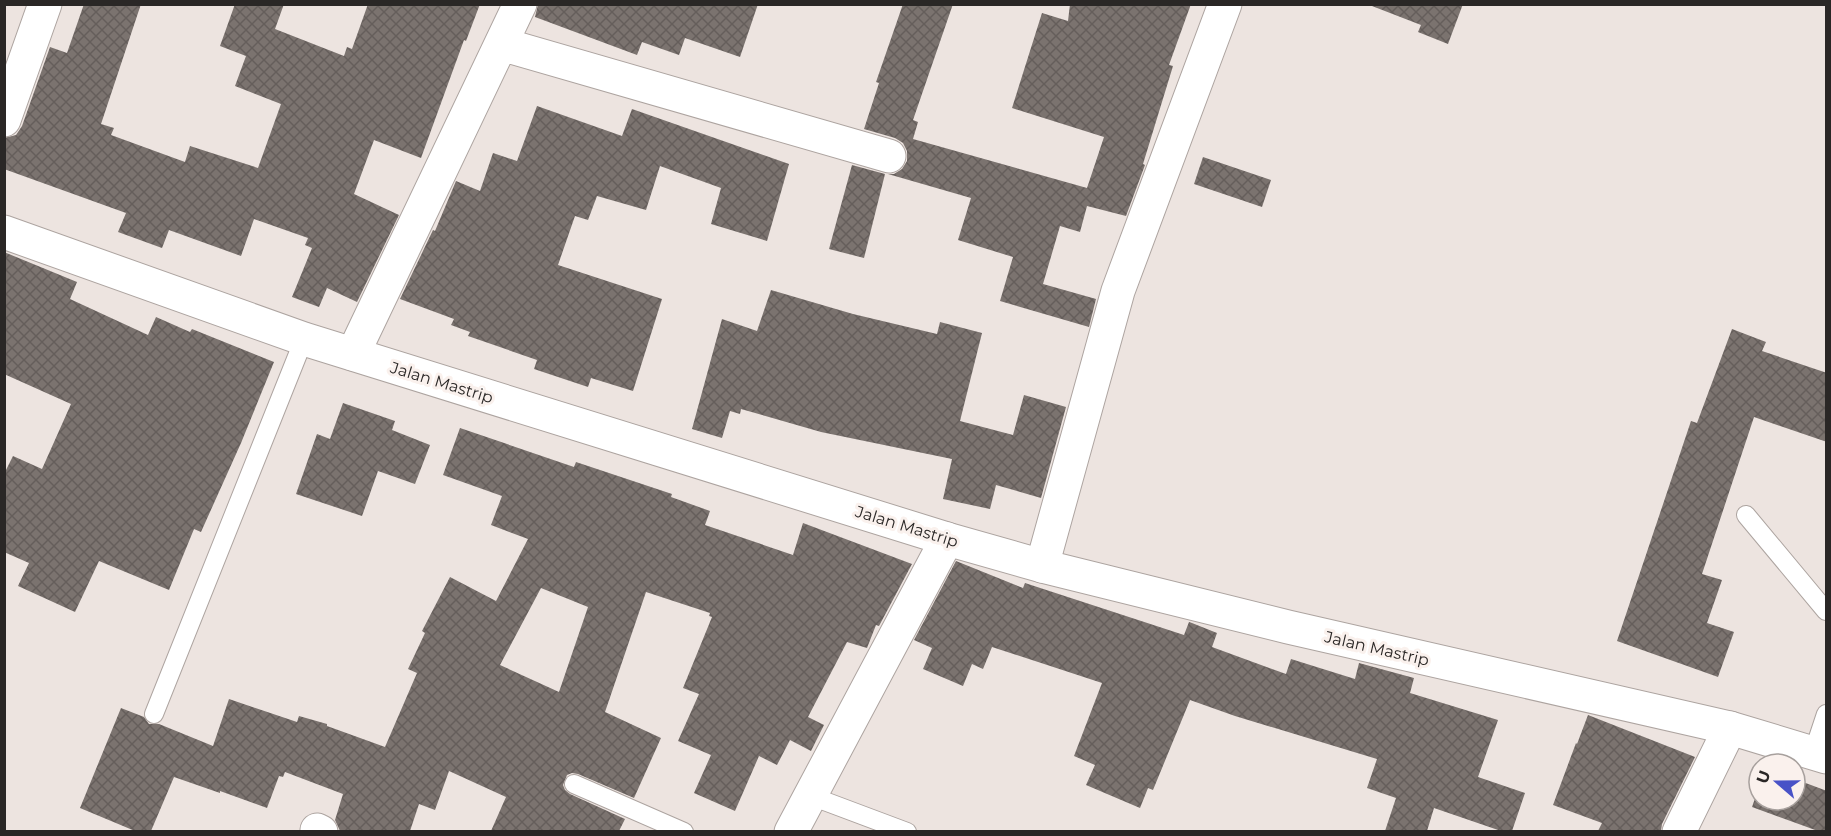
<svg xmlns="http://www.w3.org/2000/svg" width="1831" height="836" viewBox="0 0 1831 836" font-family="Montserrat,sans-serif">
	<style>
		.building { fill: url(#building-cross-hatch); fill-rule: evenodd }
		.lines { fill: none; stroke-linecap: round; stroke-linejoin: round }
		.lane-casing { stroke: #ada4a0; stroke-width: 20 }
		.street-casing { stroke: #ada4a0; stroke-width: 35 }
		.secondary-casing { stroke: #ada4a0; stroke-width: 35 }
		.lane { stroke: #fff; stroke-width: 18 }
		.street { stroke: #fff; stroke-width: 33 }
		.secondary { stroke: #fff; stroke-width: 33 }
		.labels { text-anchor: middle; stroke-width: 6; stroke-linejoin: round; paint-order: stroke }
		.street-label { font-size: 16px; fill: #2a2726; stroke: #faf1ed }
	</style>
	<defs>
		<pattern id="building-cross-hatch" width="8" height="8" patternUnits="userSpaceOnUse" patternTransform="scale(1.5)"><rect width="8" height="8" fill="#7b736f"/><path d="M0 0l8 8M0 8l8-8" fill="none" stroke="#655e5b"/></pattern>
	</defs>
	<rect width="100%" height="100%" fill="#ede4e0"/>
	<path class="building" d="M84,4H141L101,124L114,128L111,135L185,162L190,146L258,168L281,104L235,86L246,56L220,46L235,4H284L275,29L344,56L347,47L352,49L368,4H480L466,41L464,40L421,158L374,140L354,194L399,215L357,302L327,288L319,307L292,297L312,248L305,245L308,238L254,219L241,256L169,230L162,248L118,232L126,213L4,169V138L16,135L22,126L50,47L67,53Z
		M538,4H758L740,57L685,38L679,55L642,42L637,55L535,17Z
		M903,4H953L913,120L918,122L913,139L1087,188L1104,137L1012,108L1042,13L1068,21L1070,4H1191L1169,65L1173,66L1143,164L1145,165L1126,216L1087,206L1080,232L1060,226L1043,284L1096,299L1089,327L1000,301L1013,257L958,240L971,198L888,174H894L902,169L907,161V151L903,143L895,138L864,129L879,83L876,82Z
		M1373,4H1463L1448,44L1418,32L1421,25L1372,6Z
		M537,106L622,136L632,109L789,164L767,241L711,224L721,188L660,166L646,210L597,196L588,220L575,216L558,265L662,299L633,391L591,378L588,387L534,369L537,360L468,336L470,332L451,325L454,319L400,299L433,230L435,231L456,181L480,191L493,153L517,161Z
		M1203,157L1271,180L1262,207L1194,184Z
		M852,165L885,174L864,258L829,249Z
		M4,252L77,282L70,299L148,335L156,317L190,332L192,329L274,362L241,443L201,532L194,529L169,590L99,561L75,612L18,586L29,563L4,552V474L13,456L42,469L71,404L4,374Z
		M771,290L853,314L937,334L940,322L982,333L960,421L1013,435L1024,395L1066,407L1041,498L996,485L990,509L943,499L952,459L821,432L741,409L740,414L730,411L722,438L692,429L722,319L757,331Z
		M1732,329L1766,342L1762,351L1827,373V442L1754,417L1702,574L1722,580L1707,623L1734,632L1718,677L1617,641L1691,421L1697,423Z
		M343,403L395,421L392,430L430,445L415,484L378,471L362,516L296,494L317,434L330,439Z
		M460,428L574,467L576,462L672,494L671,497L710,511L705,525L793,555L803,523L912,564L879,626L876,625L867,648L847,642L808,717L824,725L811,751L790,740L777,765L759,756L735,811L694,793L711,755L678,741L699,694L683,688L712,617L709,616L710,613L646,592L605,712L661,738L634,798L578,774L572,773L567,775L563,785L565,790L570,794L625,819L619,831H491L506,797L449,771L435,810L419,804L410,831H340L335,820L343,794L285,772L283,777L279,776L267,808L220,791V793L174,777L151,831H135L80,808L121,708L144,717L149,724H159L213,746L229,699L297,722L299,716L327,724V726L385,747L417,673L408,669L425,633L422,631L450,577L496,601L528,539L491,525L502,496L443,475ZM541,588L588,607L559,692L500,665Z
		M956,561L1023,588L1025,583L1184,635L1189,622L1192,623L1217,633L1212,647L1286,674L1291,659L1355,679L1359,663L1414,678L1410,693L1498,720L1478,777L1525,793L1512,831H1501L1434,808L1427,831H1385L1396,798L1367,788L1377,759L1235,716L1190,700L1153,790L1148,788L1140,808L1086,785L1095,765L1074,756L1102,683L992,647L983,669L972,664L963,686L923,669L932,648L914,640Z
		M1588,715L1695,757L1662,824L1661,831H1598L1602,823L1553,805L1576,743L1577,744Z
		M1795,779L1827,791V831H1818L1752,807L1759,787V800H1795Z"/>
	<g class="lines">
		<defs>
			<path id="lane" d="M1746,515L1826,611
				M154,714L304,339
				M1813,753L1826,714
				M574,784L684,832
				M811,796L907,832"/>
			<path id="street" d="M501,44L889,156
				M4,120L45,4
				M353,354L520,4
				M1042,566L1118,291L1225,4
				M317,830L321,832
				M791,832L947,539
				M1679,832L1730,728"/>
			<path id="secondary" d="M4,232L304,339L947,539L1042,566L1288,627L1730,728L1826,757"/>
		</defs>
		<use href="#lane" class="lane-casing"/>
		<use href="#street" class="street-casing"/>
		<use href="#secondary" class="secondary-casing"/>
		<use href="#lane" class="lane"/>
		<use href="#street" class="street"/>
		<use href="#secondary" class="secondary"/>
	</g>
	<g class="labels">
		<g class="street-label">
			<text transform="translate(442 382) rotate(17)" y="6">Jalan Mastrip</text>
			<text transform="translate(907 526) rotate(17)" y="6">Jalan Mastrip</text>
			<text transform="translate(1377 648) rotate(13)" y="6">Jalan Mastrip</text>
		</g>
	</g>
	<rect width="1831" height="836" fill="none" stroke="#2a2726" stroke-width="12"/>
	<g transform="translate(1777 782) rotate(290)"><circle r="28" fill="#faf1ed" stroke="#a7a09d" stroke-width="1.5"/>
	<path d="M0-4.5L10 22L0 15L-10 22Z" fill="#4852c7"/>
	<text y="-9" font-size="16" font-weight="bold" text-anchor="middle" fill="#2a2726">U</text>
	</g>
</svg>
